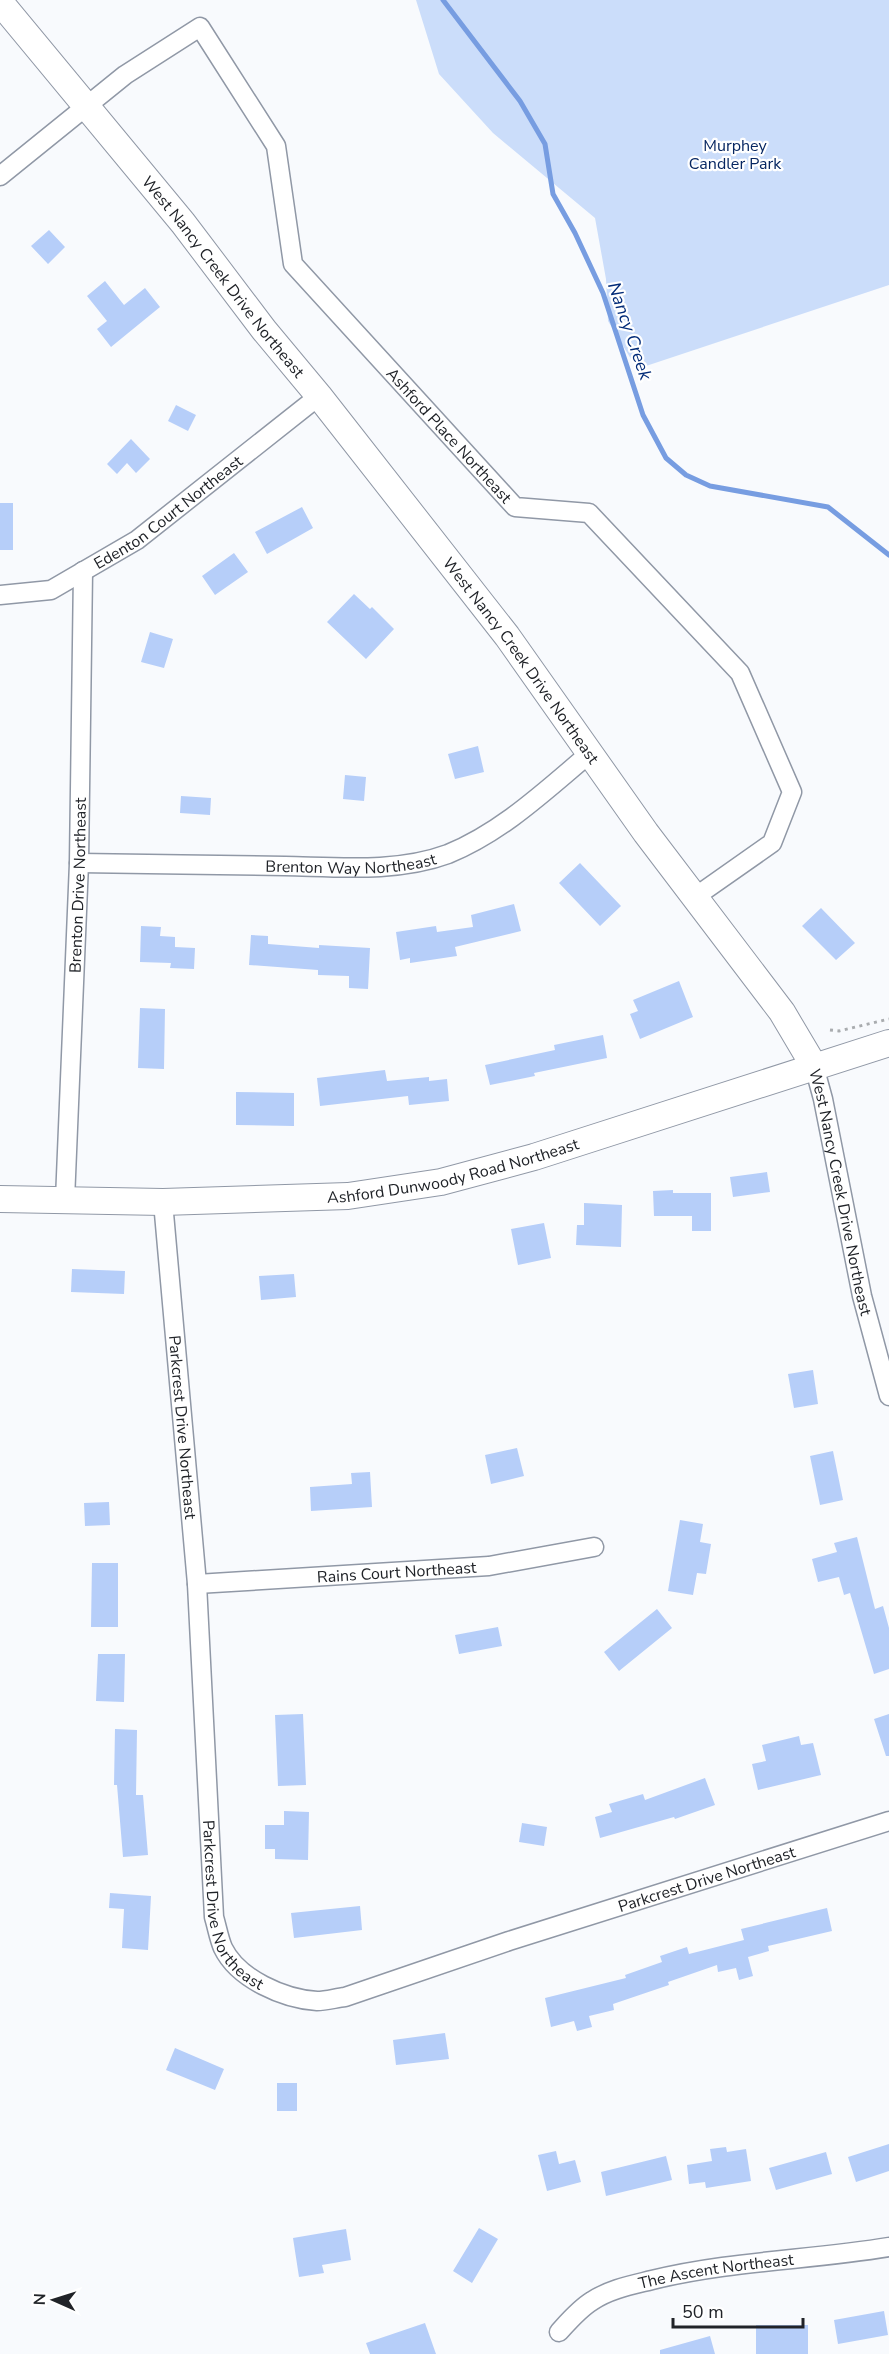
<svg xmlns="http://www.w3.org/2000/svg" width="889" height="2354" viewBox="0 0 889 2354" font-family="'Nunito Sans',sans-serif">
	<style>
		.green { fill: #cbddfa }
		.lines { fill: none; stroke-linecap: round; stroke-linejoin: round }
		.stream { stroke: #779de1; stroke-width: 5 }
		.building { fill: #b6cef9 }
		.street-casing { stroke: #9098a6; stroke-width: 21 }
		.secondary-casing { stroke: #9098a6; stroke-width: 28 }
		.path { stroke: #a9acaf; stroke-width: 3; stroke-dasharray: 3 4.5; stroke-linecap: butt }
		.street { stroke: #fff; stroke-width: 18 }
		.secondary { stroke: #fff; stroke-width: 26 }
		.labels { text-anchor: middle; stroke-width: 4.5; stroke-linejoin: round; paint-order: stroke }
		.park-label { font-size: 16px; fill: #062661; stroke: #fff }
		.street-label { font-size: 16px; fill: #202328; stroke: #fff }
		.water-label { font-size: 18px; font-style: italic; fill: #022b78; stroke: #fff }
	</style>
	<rect width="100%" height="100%" fill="#f8fafd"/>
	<path class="green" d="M416,0H889V285L637,369L608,321L606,279L595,218L493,133L439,74Z"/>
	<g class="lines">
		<path class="stream" d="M443,0L520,101L545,144L553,194L575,233L603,293L643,415L666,458L686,475L710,486L828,507L889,555"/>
	</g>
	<path class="building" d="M49,230L65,247L48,264L31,246Z
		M105,281L124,305L145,288L160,307L111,347L97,329L107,321L87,296Z
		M176,405L196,415L188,431L168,421Z
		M131,439L150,459L136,473L127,463L117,474L107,464Z
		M0,503H13V550H0Z
		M302,507L313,528L267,554L255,532Z
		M234,553L248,572L215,595L202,576Z
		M354,594L370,609L372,607L394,629L366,659L327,622Z
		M150,632L173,639L164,668L141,662Z
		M478,746L484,772L455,779L448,754Z
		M345,775L366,777L364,801L343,799Z
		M181,796L211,798L210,815L180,813Z
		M580,863L621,906L600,926L559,883Z
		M514,904L521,931L455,947L457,956L410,963V958L400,960L396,932L436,926L437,932L473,927L471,915Z
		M821,908L855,943L836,960L802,926Z
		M141,926L161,927L160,936L175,937V947L195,948L194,969L170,968L171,963L140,962Z
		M251,935L268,936V944L319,948V945L370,948L368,989L349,988V976L318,975V970L249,965Z
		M679,981L693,1017L640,1039L630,1014L638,1011L633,1000Z
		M140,1008L165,1009L164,1069L138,1068Z
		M603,1035L607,1058L534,1073L535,1076L490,1085L485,1065L555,1050L554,1045Z
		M385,1070L387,1081L429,1077V1081L447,1079L449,1101L409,1105L408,1096L320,1106L317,1078Z
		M236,1092L294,1093V1126L236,1125Z
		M767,1172L770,1192L733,1197L730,1177Z
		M673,1190V1193H711V1231H692V1216H654L653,1191Z
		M584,1203L622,1205L621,1247L576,1245L577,1225H584Z
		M544,1223L551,1258L518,1265L511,1229Z
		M72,1269L125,1271L124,1294L71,1292Z
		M294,1274L296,1297L261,1300L259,1276Z
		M813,1370L818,1404L794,1408L788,1374Z
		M517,1448L524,1476L491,1484L485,1455Z
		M833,1451L843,1500L820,1505L810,1456Z
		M370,1472L372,1507L311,1511L310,1487L352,1484L351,1473Z
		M109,1502L110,1525L85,1526L84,1503Z
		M680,1520L703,1524L700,1542L711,1544L706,1574L697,1573L693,1595L668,1591Z
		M857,1537L875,1609L883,1606L889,1628V1669L874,1674L850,1593L844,1595L839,1577L818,1582L812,1559L837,1552L834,1543Z
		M92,1563H118V1627H91Z
		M657,1609L672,1628L619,1671L604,1652Z
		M498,1627L502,1646L459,1654L455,1635Z
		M98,1654H125L124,1702L96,1701Z
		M303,1714L306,1785L278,1786L275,1715Z
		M889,1714V1756H886L874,1719Z
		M115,1729L137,1730L136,1795H143L148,1855L123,1857L117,1785H114Z
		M799,1736L801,1745L813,1743L821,1775L758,1790L752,1764L766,1761L762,1745Z
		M705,1778L715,1805L675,1819L674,1817L600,1838L595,1817L612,1812L609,1804L643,1794L645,1800Z
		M284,1811L309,1812L308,1860L275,1859V1849H265V1825H284Z
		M522,1823L547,1827L544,1846L519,1842Z
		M110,1893L151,1896L148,1950L122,1948L124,1909L109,1908Z
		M360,1906L362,1930L294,1938L291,1913Z
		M827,1908L832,1931L768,1946L769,1951L748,1957L753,1976L739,1980L736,1968L718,1972L717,1965L668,1982L669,1985L613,2004L614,2010L589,2016L592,2027L577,2031L574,2021L551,2027L545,1998L626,1978L625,1975L662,1962L660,1956L687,1947L689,1954L744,1940L741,1929Z
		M445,2033L449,2059L396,2065L393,2040Z
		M175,2048L224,2069L215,2090L166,2070Z
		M277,2083H297V2111H277Z
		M889,2144V2171L856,2182L848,2157Z
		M726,2147L727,2152L746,2149L751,2181L706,2188L705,2182L689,2184L687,2165L712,2161L710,2149Z
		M556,2151L559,2164L575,2160L581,2182L547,2191L538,2155Z
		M826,2152L832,2174L776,2190L769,2168Z
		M666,2156L672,2180L606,2196L601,2172Z
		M479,2228L498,2239L472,2283L453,2271Z
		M346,2229L351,2260L322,2265L324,2273L299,2277L293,2238Z
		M884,2311L888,2335L838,2344L834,2320Z
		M425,2323L436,2354H370L366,2343Z
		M756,2325H808V2354H756Z
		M710,2336L715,2354H660V2350Z"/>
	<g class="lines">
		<defs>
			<g id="street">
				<path id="s1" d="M0,176L125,75L200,27L276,146L293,264L515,507L589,513L740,673L792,792L772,843L695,897"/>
				<path id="s2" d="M0,595L51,590L137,540L319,396"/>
				<path id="s3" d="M79,863C148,864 216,865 285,866C337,867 397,873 448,854C502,832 545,791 589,754"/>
				<path id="s4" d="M814,1066L823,1099L862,1296L889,1396"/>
				<path id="s5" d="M65,1200L79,863L83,571"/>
				<path id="s6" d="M163,1202L197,1584L214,1917C217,1927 219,1939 223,1948C238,1979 284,1999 317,2001C326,2001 336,1998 345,1997L509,1941L889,1821"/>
				<path id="s7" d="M197,1584L489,1566L594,1547"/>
				<path id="s8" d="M559,2332C569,2321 579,2309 592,2301C610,2289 632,2285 652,2280C730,2261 810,2260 889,2247"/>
			</g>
			<g id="secondary">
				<path id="s9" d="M0,2L183,223L264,330L319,396L507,636L646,833L782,1012L814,1066"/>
				<path id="s10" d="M0,1199L163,1202L348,1196L441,1182L534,1157L889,1043"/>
			</g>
		</defs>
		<use href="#street" class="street-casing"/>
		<use href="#secondary" class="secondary-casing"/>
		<path class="path" d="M830,1030L839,1031L889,1019"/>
		<use href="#street" class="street"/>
		<use href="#secondary" class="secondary"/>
	</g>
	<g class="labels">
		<g class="park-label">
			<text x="735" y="151">Murphey<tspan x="735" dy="18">Candler Park</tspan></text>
		</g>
		<g class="street-label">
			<text dy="6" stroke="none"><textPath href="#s9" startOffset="354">West Nancy Creek Drive Northeast</textPath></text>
			<text dy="6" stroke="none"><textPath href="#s1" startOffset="742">Ashford Place Northeast</textPath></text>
			<text dy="6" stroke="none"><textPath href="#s2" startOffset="192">Edenton Court Northeast</textPath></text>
			<text dy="6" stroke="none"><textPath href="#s9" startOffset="840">West Nancy Creek Drive Northeast</textPath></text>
			<text dy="6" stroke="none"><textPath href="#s3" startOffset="272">Brenton Way Northeast</textPath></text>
			<text dy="6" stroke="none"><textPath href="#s5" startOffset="315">Brenton Drive Northeast</textPath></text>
			<text dy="6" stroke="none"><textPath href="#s10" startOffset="456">Ashford Dunwoody Road Northeast</textPath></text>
			<text dy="6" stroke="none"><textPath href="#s4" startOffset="129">West Nancy Creek Drive Northeast</textPath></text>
			<text dy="6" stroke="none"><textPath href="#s6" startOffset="226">Parkcrest Drive Northeast</textPath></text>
			<text dy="6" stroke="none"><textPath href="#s7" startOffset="200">Rains Court Northeast</textPath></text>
			<text dy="6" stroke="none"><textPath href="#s6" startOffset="1270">Parkcrest Drive Northeast</textPath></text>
			<text dy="6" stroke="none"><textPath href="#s6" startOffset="712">Parkcrest Drive Northeast</textPath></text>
			<text dy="6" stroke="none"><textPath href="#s8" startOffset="174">The Ascent Northeast</textPath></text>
		</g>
		<g class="water-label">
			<text transform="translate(630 331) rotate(71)" y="6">Nancy Creek</text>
		</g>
	</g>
	<g transform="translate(54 2300) rotate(273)" stroke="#ffffff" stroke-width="4.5" paint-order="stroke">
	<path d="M0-4.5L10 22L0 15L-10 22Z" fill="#202328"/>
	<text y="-9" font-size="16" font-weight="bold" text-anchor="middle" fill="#202328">N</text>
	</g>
	<path d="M673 2318v9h130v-9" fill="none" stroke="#202328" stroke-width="3"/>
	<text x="682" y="2318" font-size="18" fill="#202328" stroke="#ffffff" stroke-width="4.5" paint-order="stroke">50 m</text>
</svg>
